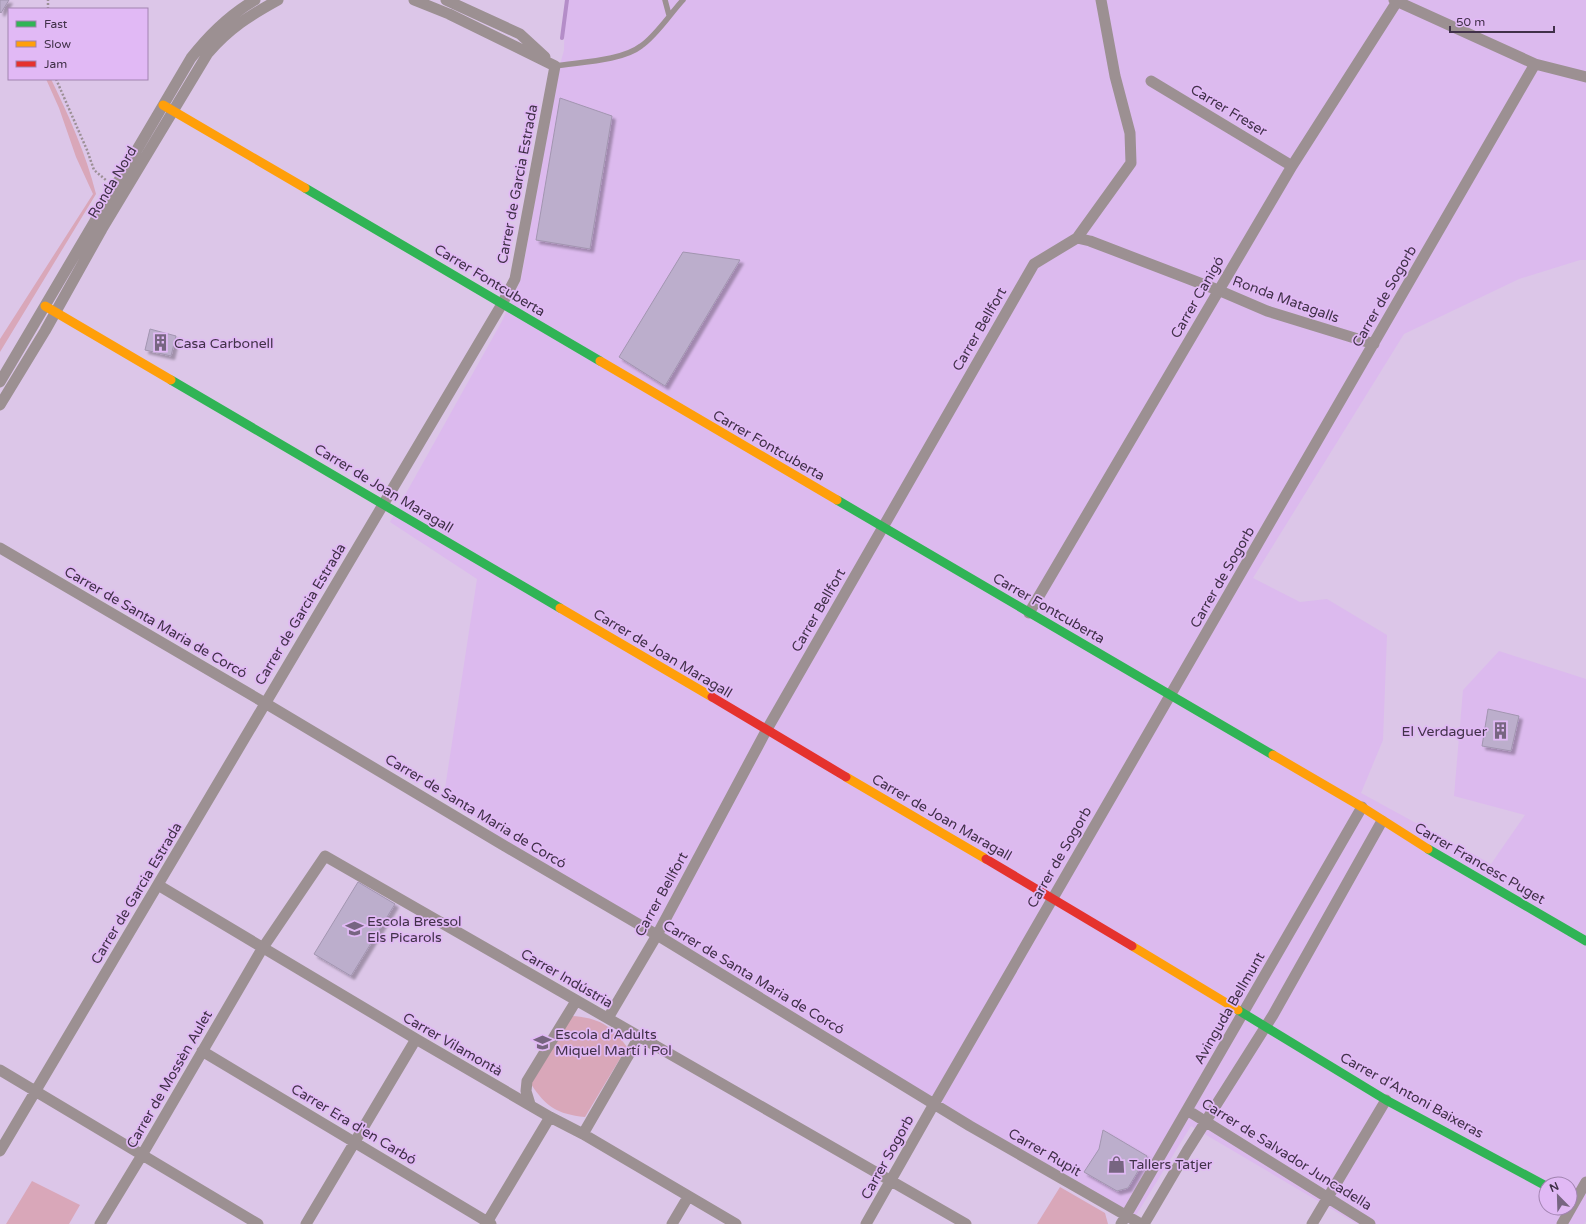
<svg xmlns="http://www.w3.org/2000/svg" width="1586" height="1224" viewBox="0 0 1586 1224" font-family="'Varela Round',sans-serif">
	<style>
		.built { fill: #dcbaee; fill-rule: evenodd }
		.green { fill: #d9a7b9 }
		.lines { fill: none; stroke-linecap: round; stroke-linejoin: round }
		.stream { stroke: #b48dc8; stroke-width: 4 }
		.building { fill: #bcaecc; stroke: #a295b0; filter: url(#shadow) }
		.path { stroke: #9c9096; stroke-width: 2.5; stroke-dasharray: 2 2; stroke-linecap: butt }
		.lane { stroke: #9c9092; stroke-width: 5.5 }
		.street { stroke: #9c9092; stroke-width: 11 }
		.fast { stroke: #30b455; stroke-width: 9 }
		.slow { stroke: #ff9f0a; stroke-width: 9 }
		.jam { stroke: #e5322d; stroke-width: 9 }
		.labels { text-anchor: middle; stroke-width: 3.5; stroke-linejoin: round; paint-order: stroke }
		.street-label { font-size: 14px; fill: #413149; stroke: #e1b9f5 }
		.poi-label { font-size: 14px; fill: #413149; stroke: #e1b9f5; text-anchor: start }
	</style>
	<defs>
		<filter id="shadow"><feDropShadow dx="3.5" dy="3.5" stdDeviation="1" flood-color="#0004"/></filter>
	</defs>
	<rect width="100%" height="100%" fill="#dcc6e8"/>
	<path class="built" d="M565,0H1586V260H1580L1519,279L1404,334L1253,578L1300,602L1327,599L1387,635L1383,740L1361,793L1491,864L1525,815L1454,796L1463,690L1499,651L1586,679V1221L1584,1224H1357L1191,1126L1135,1217L496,844L488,826L444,795L477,579L390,522L502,321L521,279L558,72L564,50ZM1546,1184H1570V1208H1546Z"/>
	<path class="green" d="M46,79H51C69,116 86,154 96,194L0,352V339L93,194L76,157L59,108Z
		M572,1016C599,1018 611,1025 627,1047L585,1117C557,1114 546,1107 531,1084Z
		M32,1181L80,1205L69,1224H6Z
		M1060,1187L1105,1213L1108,1224H1037Z"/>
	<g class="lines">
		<path class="stream" d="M562,38L567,0"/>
	</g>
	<path class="building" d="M0,0H9L1,13L0,12Z
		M560,98L612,116L590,249L536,240Z
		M683,252L740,260L665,386L619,357Z
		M150,329L176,336L171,356L145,350Z
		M1488,709L1519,716L1511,751L1482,746Z
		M358,882L395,904L351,976L314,954Z
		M1103,1130L1147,1156L1128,1188L1117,1191L1084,1172L1099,1149Z"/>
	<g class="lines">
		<path class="path" d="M48,9V0
			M56,79L87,150L94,170L107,181"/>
		<path class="lane" d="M665,0L669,15
			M555,66C579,62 622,61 641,46C656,36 670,14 683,0"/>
		<path class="street" d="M414,0L449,14L555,66
			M446,0L520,34L545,57
			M1394,0L1535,64L1586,77
			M1151,81L1292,166
			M1077,238L1090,241L1218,290L1267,311L1374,344
			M0,382L191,58C209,35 229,15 255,0
			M0,405L45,331L102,229L208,53C230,28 249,16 278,0
			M0,548L265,703L498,842L657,935L970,1126L1141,1224
			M1029,613L1292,166L1398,0
			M158,885L416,1039L550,1117L583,1134L736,1224
			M608,1018L657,935L766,731L1034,264L1077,238L1131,163L1130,133L1115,76L1101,0
			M202,1051L491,1224
			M0,1070L258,1224
			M530,1104L526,1091L527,1081L576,1001
			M1187,1110L1370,1224
			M583,1134L639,1037
			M0,1151L502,304L515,279L555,66
			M100,1224L142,1155L262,949L325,856L966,1224
			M306,1224L416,1039
			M486,1224L550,1117
			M672,1224L688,1197
			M866,1224L934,1104L1535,64
			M1121,1224L1362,807
			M1144,1224L1187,1151L1273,1015L1382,821
			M1312,1224L1386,1100
			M1562,1224L1586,1182"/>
		<path class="fast" d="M305,188L600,361
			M171,380L560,608
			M837,500L1273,755
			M1428,849L1586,941
			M1238,1010L1386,1100L1546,1186"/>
		<path class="slow" d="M163,105L305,188
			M45,306L171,380
			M600,361L837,500
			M560,608L712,697
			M1273,755L1362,807L1428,849
			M846,777L986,859
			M1132,946L1238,1010"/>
		<path class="jam" d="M712,697L846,777
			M986,859L1132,946"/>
	</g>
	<defs>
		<symbol id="building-bare" viewBox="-9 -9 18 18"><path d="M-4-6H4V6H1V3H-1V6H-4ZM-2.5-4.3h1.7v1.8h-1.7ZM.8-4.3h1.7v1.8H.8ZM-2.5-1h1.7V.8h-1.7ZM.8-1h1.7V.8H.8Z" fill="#776581" stroke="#e1b9f5" stroke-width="2.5" paint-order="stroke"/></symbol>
		<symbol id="school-bare" viewBox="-9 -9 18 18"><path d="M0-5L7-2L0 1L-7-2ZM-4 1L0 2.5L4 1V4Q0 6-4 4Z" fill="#776581" stroke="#e1b9f5" stroke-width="2.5" paint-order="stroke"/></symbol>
		<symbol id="shop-bare" viewBox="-9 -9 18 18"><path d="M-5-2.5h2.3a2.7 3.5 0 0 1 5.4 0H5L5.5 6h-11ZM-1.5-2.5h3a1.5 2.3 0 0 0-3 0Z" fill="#776581" stroke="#e1b9f5" stroke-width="2.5" paint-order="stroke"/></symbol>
	</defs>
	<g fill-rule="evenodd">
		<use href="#building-bare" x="148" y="330" width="25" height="25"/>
		<use href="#building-bare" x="1488" y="718" width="25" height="25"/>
		<use href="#school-bare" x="342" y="916" width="25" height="25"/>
		<use href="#school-bare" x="530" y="1030" width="25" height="25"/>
		<use href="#shop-bare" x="1104" y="1152" width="25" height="25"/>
	</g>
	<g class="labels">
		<g class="street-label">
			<text transform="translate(1229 110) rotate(31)" y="5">Carrer Freser</text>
			<text transform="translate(112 182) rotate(-59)" y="5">Ronda Nord</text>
			<text transform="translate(517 184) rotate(-79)" y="5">Carrer de Garcia Estrada</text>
			<text transform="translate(490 280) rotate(31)" y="5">Carrer Fontcuberta</text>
			<text transform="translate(1384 296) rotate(-60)" y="5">Carrer de Sogorb</text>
			<text transform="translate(1197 297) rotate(-60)" y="5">Carrer Canigó</text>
			<text transform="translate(1286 299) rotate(20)" y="5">Ronda Matagalls</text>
			<text transform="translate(979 329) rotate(-60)" y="5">Carrer Bellfort</text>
			<text transform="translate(769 445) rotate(30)" y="5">Carrer Fontcuberta</text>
			<text transform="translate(384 488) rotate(31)" y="5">Carrer de Joan Maragall</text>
			<text transform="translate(1222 577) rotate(-60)" y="5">Carrer de Sogorb</text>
			<text transform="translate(1049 608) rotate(30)" y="5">Carrer Fontcuberta</text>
			<text transform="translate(818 610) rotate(-60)" y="5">Carrer Bellfort</text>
			<text transform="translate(300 614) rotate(-59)" y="5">Carrer de Garcia Estrada</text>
			<text transform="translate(156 622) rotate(30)" y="5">Carrer de Santa Maria de Corcó</text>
			<text transform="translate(663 653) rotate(31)" y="5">Carrer de Joan Maragall</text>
			<text transform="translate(476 811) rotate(31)" y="5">Carrer de Santa Maria de Corcó</text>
			<text transform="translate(942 817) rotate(30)" y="5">Carrer de Joan Maragall</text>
			<text transform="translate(1059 857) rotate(-60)" y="5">Carrer de Sogorb</text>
			<text transform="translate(1480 863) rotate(30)" y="5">Carrer Francesc Puget</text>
			<text transform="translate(136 893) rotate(-59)" y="5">Carrer de Garcia Estrada</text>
			<text transform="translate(661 894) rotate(-61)" y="5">Carrer Bellfort</text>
			<text transform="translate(754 977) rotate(31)" y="5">Carrer de Santa Maria de Corcó</text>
			<text transform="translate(567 978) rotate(30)" y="5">Carrer Indústria</text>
			<text transform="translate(1229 1008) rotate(-60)" y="5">Avinguda Bellmunt</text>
			<text transform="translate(453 1044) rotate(30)" y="5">Carrer Vilamontà</text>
			<text transform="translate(169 1079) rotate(-60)" y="5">Carrer de Mossèn Aulet</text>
			<text transform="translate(1412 1095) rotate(29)" y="5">Carrer d'Antoni Baixeras</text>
			<text transform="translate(354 1124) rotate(31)" y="5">Carrer Era d'en Carbó</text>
			<text transform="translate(1045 1152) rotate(30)" y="5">Carrer Rupit</text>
			<text transform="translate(1287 1154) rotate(32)" y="5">Carrer de Salvador Juncadella</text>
			<text transform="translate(887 1157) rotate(-61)" y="5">Carrer Sogorb</text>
		</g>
		<g class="poi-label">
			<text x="174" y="348">Casa Carbonell</text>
			<text x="1487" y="736" text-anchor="end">El Verdaguer</text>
			<text x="367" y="926">Escola Bressol<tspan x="367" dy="16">Els Picarols</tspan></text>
			<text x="555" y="1039">Escola d'Adults<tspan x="555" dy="16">Miquel Martí i Pol</tspan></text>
			<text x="1129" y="1169">Tallers Tatjer</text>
		</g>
	</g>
	<rect x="8" y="8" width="140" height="72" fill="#e1b9f5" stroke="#a183b0"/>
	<rect x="16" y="21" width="20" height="6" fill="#30b455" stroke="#a183b0"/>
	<text x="44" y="28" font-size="12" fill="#413149">Fast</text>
	<rect x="16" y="41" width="20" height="6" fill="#ff9f0a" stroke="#a183b0"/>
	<text x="44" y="48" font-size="12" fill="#413149">Slow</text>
	<rect x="16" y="61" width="20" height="6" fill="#e5322d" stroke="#a183b0"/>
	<text x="44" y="68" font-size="12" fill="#413149">Jam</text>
	<g transform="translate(1558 1196) rotate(337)"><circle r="19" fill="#e1b9f5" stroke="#a183b0"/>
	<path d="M0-3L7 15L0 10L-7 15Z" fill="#776581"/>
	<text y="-6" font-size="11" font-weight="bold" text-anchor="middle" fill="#413149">N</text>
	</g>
	<path d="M1450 26v6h104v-6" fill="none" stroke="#413149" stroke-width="2"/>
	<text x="1456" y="26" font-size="12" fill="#413149" stroke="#e1b9f5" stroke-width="3" paint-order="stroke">50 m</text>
</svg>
